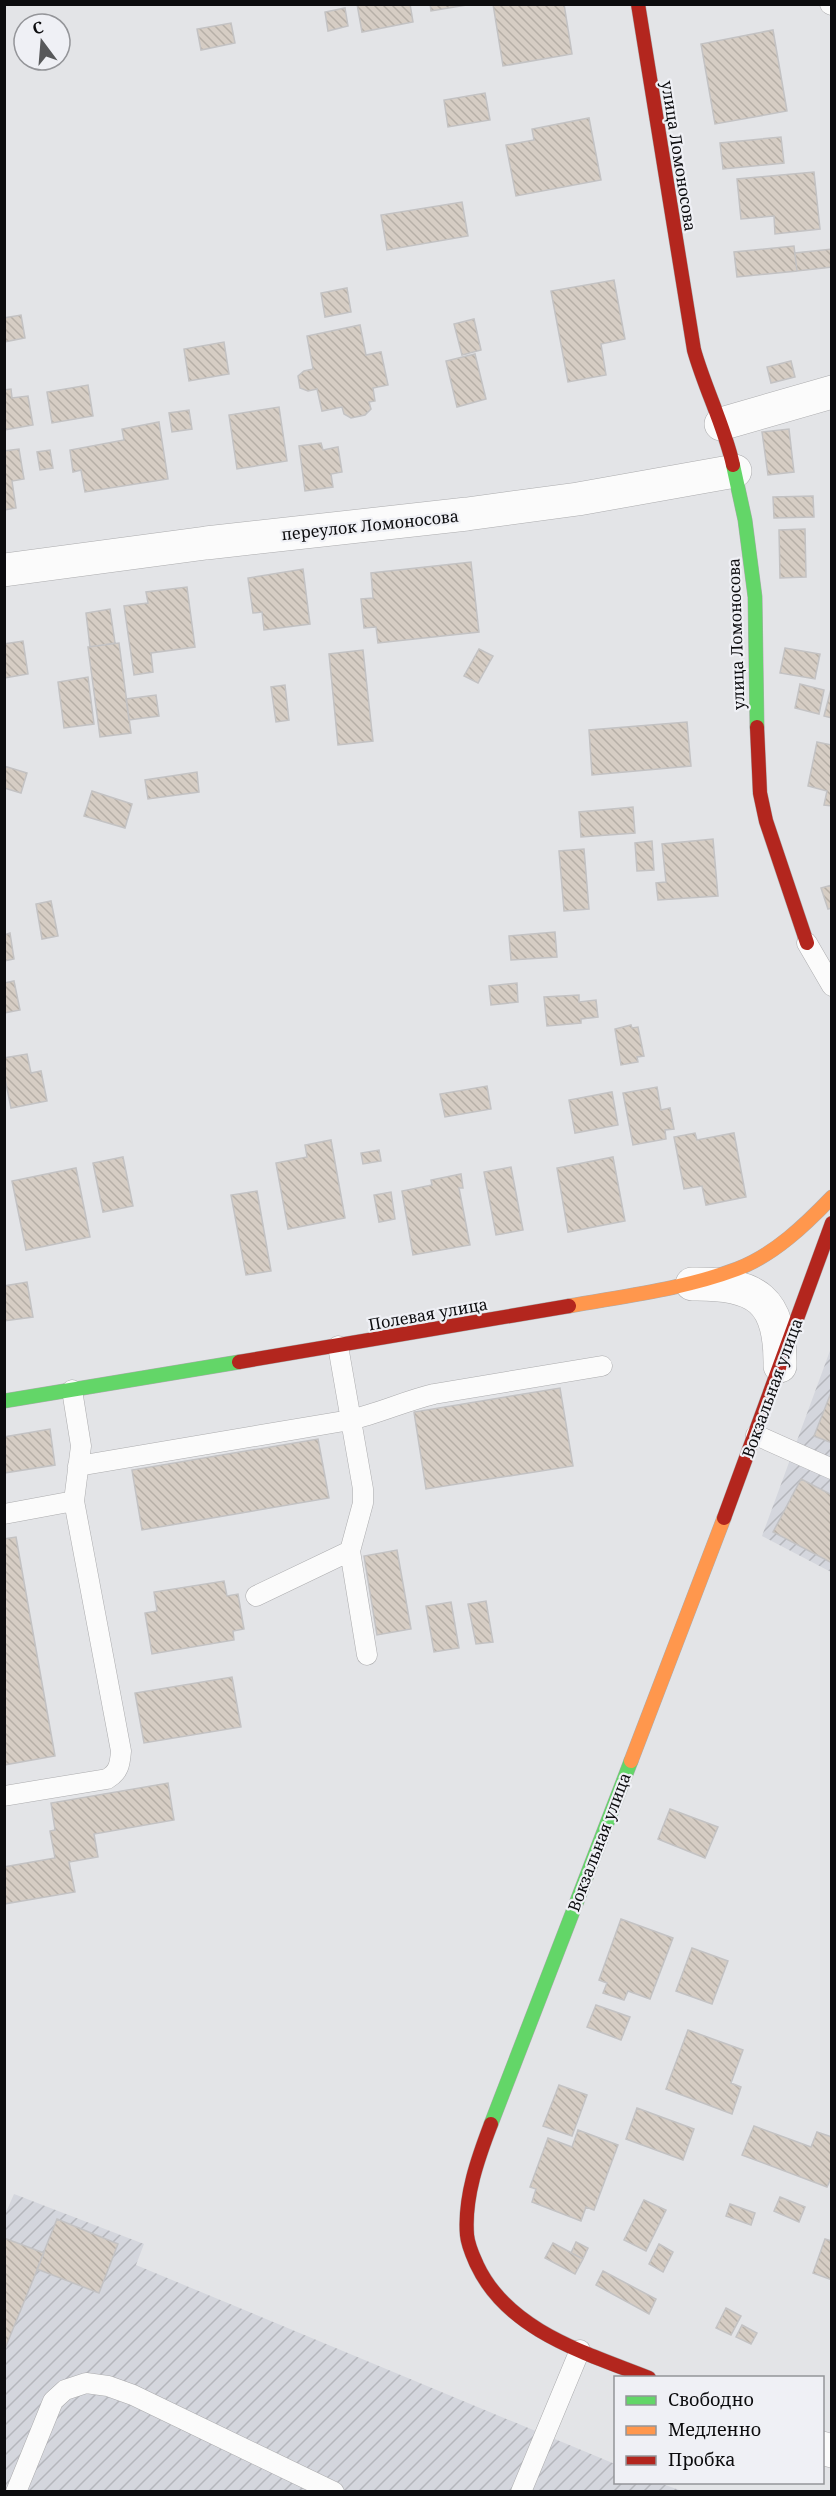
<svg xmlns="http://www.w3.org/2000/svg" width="836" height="2496" viewBox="0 0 836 2496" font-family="'Noto Serif',serif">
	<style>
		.industrial { fill: url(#industrial-furrows) }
		.building { fill: url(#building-back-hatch); stroke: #c3c2c3; stroke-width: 1.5 }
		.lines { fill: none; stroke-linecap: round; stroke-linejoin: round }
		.lane-casing { stroke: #acacae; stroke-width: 21 }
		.street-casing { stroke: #acacae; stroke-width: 34 }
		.fast-casing { stroke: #acacae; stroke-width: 15 }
		.slow-casing { stroke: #acacae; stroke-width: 15 }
		.jam-casing { stroke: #acacae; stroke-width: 15 }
		.lane { stroke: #fbfbfb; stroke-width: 20 }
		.street { stroke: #fbfbfb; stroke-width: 33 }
		.fast { stroke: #63d668; stroke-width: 14 }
		.slow { stroke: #ff974d; stroke-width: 14 }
		.jam { stroke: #b3261e; stroke-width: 14 }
		.labels { text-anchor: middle; stroke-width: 4.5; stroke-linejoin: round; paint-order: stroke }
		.street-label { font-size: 16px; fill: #0c0c0e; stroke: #eff0f5 }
	</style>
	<defs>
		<pattern id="industrial-furrows" width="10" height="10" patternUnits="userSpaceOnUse" patternTransform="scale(1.5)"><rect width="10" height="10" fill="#d4d6dd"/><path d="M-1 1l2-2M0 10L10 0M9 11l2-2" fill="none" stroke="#b5b6bc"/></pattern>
		<pattern id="building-back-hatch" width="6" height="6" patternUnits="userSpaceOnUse" patternTransform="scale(1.5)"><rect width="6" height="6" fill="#d6cdc4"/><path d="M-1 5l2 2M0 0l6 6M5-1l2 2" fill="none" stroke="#b6afa7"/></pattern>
	</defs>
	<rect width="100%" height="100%" fill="#e3e4e7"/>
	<path class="industrial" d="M831,1348V1572L762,1536Z
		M14,2194L144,2244L136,2265L615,2464L616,2482L660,2483L682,2491H5L4,2210H7Z"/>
	<path class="building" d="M357,4H410L413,22L362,32Z
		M430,4H466V5L431,11Z
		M493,4H564L572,54L503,66Z
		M345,8L348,26L328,31L325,12Z
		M231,23L235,43L201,50L197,29Z
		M773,30L787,111L715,124L701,44Z
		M485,93L490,120L448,127L444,100Z
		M589,118L601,180L516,196L506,145L534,140L532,129Z
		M781,137L784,163L723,169L720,143Z
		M814,172L820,229L775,234L774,216L741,219L737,179Z
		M462,202L468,236L387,250L381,215Z
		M794,246L797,271L737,277L734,252Z
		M832,249V267L797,271L795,253Z
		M614,280L625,339L601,344L606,375L568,382L551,291Z
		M347,288L351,312L325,317L321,293Z
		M21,315L25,338L4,342V318Z
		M474,319L481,350L462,355L454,324Z
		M360,325L366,355L381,352L388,385L373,388L375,401L369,402L371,409L365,415L351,418L344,414L342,407L322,411L317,389L308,391L300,388L298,376L304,371L313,369L307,336Z
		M224,342L229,374L189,381L184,349Z
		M475,354L486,399L457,407L446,361Z
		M791,361L795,377L771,383L767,367Z
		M88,385L93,416L52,423L47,392Z
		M11,389L12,398L28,396L33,425L4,430V390Z
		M279,407L287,461L237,469L229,415Z
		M189,410L192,429L172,432L169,413Z
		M159,422L168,479L85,492L81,470L73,472L70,450L124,440L122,429Z
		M789,429L794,472L768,475L762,432Z
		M321,443L323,450L338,447L342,472L331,474L333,487L305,491L299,446Z
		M19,449L24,479L12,481L16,508L4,510V451Z
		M50,450L53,468L40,470L37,452Z
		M813,496L814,517L774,518L773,497Z
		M805,529L806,577L780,578L779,530Z
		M471,562L479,632L378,643L376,627L364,628L361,599L373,598L371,573Z
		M303,569L310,624L264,630L262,612L253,613L248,578Z
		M187,587L195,647L151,653L153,672L134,675L124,606L148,603L146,592Z
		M110,609L115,643L90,647L86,613Z
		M23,641L28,674L4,678V644Z
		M119,643L131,733L100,737L88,647Z
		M785,648L820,654L815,679L780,673Z
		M479,649L493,656L478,683L464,676Z
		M363,650L373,741L338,745L329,654Z
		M88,677L94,724L64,728L58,682Z
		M800,684L824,690L819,714L795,708Z
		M285,685L289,720L276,722L271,687Z
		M831,689H832V718L824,716Z
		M156,695L159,716L129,720L126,699Z
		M687,722L691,766L592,775L589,730Z
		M817,742L832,745V806L824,805L827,791L808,786Z
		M4,766L27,773L21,793L4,788Z
		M197,772L199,792L148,799L145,780Z
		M92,791L132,804L125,828L84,816Z
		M633,807L635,833L581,837L579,812Z
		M713,839L718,896L658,900L656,883L666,882L662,844Z
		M652,841L654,870L637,871L635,843Z
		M584,849L589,909L564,911L559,851Z
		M832,885V908L828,909L821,888Z
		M51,901L58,936L42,939L36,904Z
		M555,932L557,957L511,960L509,936Z
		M10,933L14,959L4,961V935Z
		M14,981L20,1010L4,1013V983Z
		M517,983L518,1002L491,1005L489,986Z
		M579,995V1002L596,1000L598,1017L581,1019V1023L547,1026L544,997Z
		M631,1025L632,1028L638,1027L644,1056L637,1057L638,1062L621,1065L615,1029Z
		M27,1054L31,1073L41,1071L47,1101L11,1108L4,1074V1058Z
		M487,1086L491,1109L445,1117L440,1094Z
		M657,1087L661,1110L670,1108L674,1129L665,1130L666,1139L633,1145L623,1093Z
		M612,1092L618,1125L575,1133L569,1100Z
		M695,1133L697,1140L734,1133L746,1197L706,1205L702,1186L684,1189L674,1137Z
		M331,1140L345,1218L288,1229L276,1163L307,1157L305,1145Z
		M379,1150L381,1161L363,1164L361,1153Z
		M123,1157L133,1206L103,1212L93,1163Z
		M613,1157L625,1221L568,1232L557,1168Z
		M511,1167L523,1230L496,1235L484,1172Z
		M76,1168L90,1237L26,1250L12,1181Z
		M461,1174L463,1188H459L470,1245L413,1255L402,1191L432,1185L431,1180Z
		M257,1191L271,1271L246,1275L231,1195Z
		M391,1192L395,1219L379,1222L374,1195Z
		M27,1282L33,1317L4,1321V1286Z
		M560,1388L573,1466L426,1489L414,1412Z
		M832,1390V1443L814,1436Z
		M50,1429L55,1465L4,1473V1437Z
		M318,1439L329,1498L142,1530L132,1470Z
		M801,1479L832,1495V1563L773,1532Z
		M16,1537L55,1756L4,1765V1539Z
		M397,1550L411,1629L377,1635L364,1556Z
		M224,1581L227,1596L238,1594L244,1629L233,1631L234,1640L152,1654L145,1613L157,1611L154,1592Z
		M486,1601L493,1642L476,1644L468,1604Z
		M451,1602L459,1648L434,1652L426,1606Z
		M232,1677L241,1727L144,1743L135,1693Z
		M168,1783L174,1820L94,1834L98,1857L69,1862L75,1892L4,1904V1867L55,1858L50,1831L55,1830L51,1803Z
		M670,1809L718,1827L705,1858L658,1839Z
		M621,1919L673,1938L650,1999L628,1991L624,2000L603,1993L607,1983L599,1980Z
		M692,1948L728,1961L712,2004L676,1991Z
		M596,2005L630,2017L621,2040L587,2027Z
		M688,2030L743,2050L731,2083L741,2087L732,2114L666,2089Z
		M559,2085L587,2095L572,2136L543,2126Z
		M637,2108L694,2129L683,2160L626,2139Z
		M754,2126L811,2147L817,2132L832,2137V2176L827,2187L742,2155Z
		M578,2130L618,2145L594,2210L586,2207L581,2221L532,2202L536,2189L530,2187L548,2138L572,2147Z
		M780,2197L805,2207L799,2222L774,2211Z
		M644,2200L666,2210L646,2251L624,2240Z
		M730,2204L755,2213L751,2225L726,2216Z
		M57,2219L118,2244L99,2293L37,2269Z
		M4,2238L44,2253L4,2351Z
		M825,2239L832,2241V2280L813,2273Z
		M576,2242L588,2248L583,2259L571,2253Z
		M553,2243L583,2259L575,2274L545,2258Z
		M659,2244L673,2252L663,2272L649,2264Z
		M603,2271L656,2299L649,2314L596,2285Z
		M726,2308L741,2316L731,2335L716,2328Z
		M742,2325L757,2333L751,2344L736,2337Z"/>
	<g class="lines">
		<defs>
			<path id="lane" d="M830,4L832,5
				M807,943L832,986
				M338,1346L363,1489V1503L350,1551L367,1655
				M756,1435L832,1469
				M78,1466L350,1420C380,1413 405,1401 434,1394L602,1366
				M4,1514L74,1501
				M256,1596L350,1551
				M4,1796L107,1779C119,1772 120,1764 121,1751L74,1501L81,1446L72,1390
				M16,2492L53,2401L65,2390L86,2383L108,2386L133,2395L334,2492
				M521,2492L580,2350"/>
			<path id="street" d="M721,424L832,392
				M4,570L206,543L467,514L578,499L735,471
				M692,1284C757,1283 781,1299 780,1366
				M822,2448L832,2451"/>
			<path id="fast" d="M733,465L745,520L755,597L757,727
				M4,1401L239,1362
				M491,2124L631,1761"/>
			<path id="slow" d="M569,1306C624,1296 684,1289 737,1269C774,1255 805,1225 832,1197
				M631,1761L724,1518"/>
			<path id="jam" d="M638,4L694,350C705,389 724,425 733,465
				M757,727L760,793L766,821L807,943
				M239,1362L569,1306
				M724,1518L832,1223
				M491,2124C478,2158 464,2197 467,2235C468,2246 473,2256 477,2265C508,2331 586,2353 649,2378"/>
		</defs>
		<use href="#lane" class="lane-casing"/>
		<use href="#street" class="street-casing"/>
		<use href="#fast" class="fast-casing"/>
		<use href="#slow" class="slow-casing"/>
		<use href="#jam" class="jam-casing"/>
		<use href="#lane" class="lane"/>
		<use href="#street" class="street"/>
		<use href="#fast" class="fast"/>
		<use href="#slow" class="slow"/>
		<use href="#jam" class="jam"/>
	</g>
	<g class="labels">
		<g class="street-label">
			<text transform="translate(679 156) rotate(81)" y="6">улица Ломоносова</text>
			<text transform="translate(370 525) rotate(-6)" y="6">переулок Ломоносова</text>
			<text transform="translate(736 634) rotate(-92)" y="6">улица Ломоносова</text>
			<text transform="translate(428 1314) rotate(-10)" y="6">Полевая улица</text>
			<text transform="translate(772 1388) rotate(-70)" y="6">Вокзальная улица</text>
			<text transform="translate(599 1842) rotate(-69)" y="6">Вокзальная улица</text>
		</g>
	</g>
	<rect width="836" height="2496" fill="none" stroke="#0c0c0e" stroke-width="12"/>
	<rect x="614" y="2376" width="210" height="108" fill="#eff0f5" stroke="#949599" stroke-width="1.5"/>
	<rect x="626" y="2396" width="30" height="9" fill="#63d668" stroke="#949599" stroke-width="1.5"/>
	<text x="668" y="2406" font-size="18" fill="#0c0c0e">Свободно</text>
	<rect x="626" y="2426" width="30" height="9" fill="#ff974d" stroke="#949599" stroke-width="1.5"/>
	<text x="668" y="2436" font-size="18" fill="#0c0c0e">Медленно</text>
	<rect x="626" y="2456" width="30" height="9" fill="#b3261e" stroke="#949599" stroke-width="1.5"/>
	<text x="668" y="2466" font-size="18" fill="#0c0c0e">Пробка</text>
	<g transform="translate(42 42) rotate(344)"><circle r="28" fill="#eff0f5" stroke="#949599" stroke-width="1.5"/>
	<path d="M0-4.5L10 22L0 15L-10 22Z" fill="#57585a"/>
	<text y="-9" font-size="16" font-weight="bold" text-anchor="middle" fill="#0c0c0e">С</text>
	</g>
</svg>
